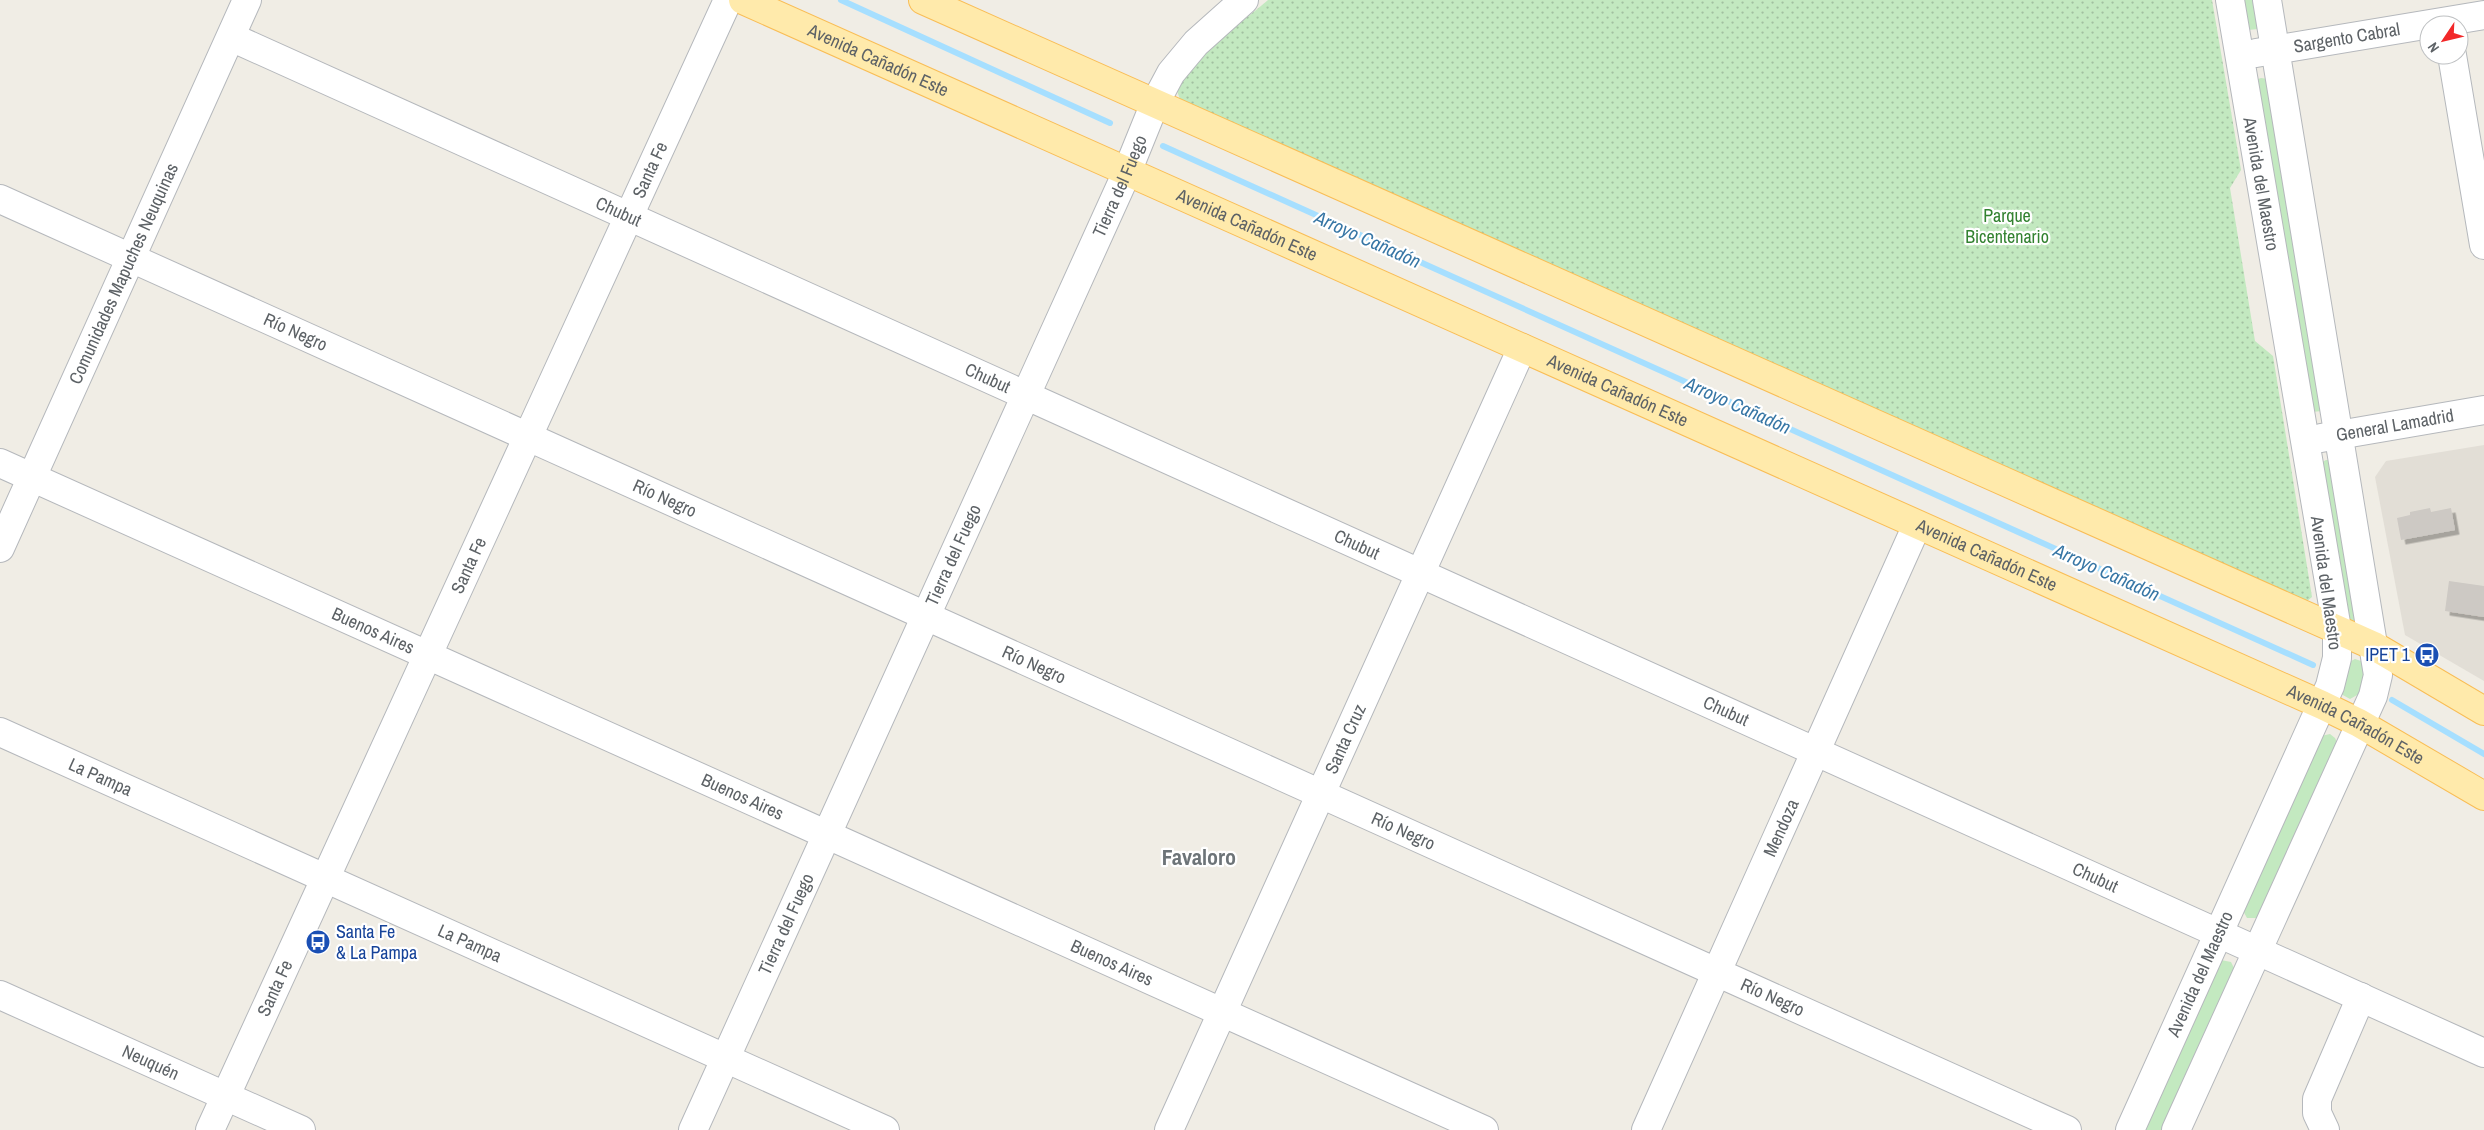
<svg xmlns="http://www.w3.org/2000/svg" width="2484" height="1130" viewBox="0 0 2484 1130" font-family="'Archivo Narrow',sans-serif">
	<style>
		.education { fill: #e2ded6 }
		.green { fill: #c3e9c0 }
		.park { fill: url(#park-dots) }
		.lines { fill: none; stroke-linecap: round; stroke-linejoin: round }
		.stream { stroke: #a6dfff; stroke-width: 6 }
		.building { fill: #cdc9c4; filter: url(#shadow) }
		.minor-casing { stroke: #b5b8bc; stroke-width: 30 }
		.major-casing { stroke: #f9bd55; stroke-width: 30 }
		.minor { stroke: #fff; stroke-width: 28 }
		.major { stroke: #ffeaab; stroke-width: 28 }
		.labels { text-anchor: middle; stroke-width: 4.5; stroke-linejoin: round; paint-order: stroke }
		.street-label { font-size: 18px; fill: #5d6266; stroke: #fff }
		.park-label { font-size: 18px; fill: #328230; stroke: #fff }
		.transit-label { font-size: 18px; fill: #164399; stroke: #fff; text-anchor: end }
		.water-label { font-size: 19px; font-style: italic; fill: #3776a5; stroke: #fff }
		.district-label { font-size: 22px; font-weight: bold; fill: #6d7478; stroke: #fff }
	</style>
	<defs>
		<pattern id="park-dots" width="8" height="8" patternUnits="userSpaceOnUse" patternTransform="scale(1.25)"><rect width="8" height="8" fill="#c3e9c0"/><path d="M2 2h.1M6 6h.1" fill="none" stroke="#a2c0a0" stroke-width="1.8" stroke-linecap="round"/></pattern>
		<filter id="shadow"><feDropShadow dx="4.5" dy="4.5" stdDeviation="0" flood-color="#0004"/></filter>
	</defs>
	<rect width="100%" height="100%" fill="#f0ede5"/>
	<path class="education" d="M2484,445V681L2405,635L2375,477L2386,461Z"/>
	<path class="green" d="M2238,0H2259L2258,29L2248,30Z
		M2261,78L2268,79L2322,411L2312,412L2255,80Z
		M2326,460H2329L2358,622L2348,623L2320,463Z
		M2355,659L2364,662L2367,668L2359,694L2350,699L2341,694L2349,662Z
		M2330,734L2335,738L2338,744L2258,918H2247L2242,909L2321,736Z
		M2221,960L2231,962L2235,970L2164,1130H2141Z"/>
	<path class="park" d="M1268,0H2212L2241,170L2230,188L2255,341L2273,356L2312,597L2306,602L1181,102L1177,91C1185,63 1245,20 1268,0Z"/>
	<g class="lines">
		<path class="stream" d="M841,0L1110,123
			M1163,146L2313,665
			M2392,700L2484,754"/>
	</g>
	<path class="building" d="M2430,508L2431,512L2451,508L2455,530L2401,540L2397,518L2410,515V512Z
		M2449,581L2484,586V617L2445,611Z"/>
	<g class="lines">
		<defs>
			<g id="minor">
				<path id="s1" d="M231,37L2484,1053"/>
				<path id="s2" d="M2256,53L2484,15"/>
				<path d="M2452,55L2484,245"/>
				<path id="s3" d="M0,199L2067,1130"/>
				<path id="s4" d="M2321,438L2484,410"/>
				<path id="s5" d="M0,463L1484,1130"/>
				<path id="s6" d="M0,548L247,0"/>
				<path id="s7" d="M0,732L885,1130"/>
				<path id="s8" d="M0,995L301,1130"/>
				<path id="s9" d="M210,1130L728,0"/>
				<path id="s10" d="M693,1130L1127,172L1155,103L1171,73L1196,43L1244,0"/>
				<path id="s11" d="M1169,1130L1522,348"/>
				<path id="s12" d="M1646,1130L1917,525"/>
				<path id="s13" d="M2130,1130L2330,686L2337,658V629L2230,0"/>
				<path d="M2176,1130L2373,696L2378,675L2267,0"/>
				<path d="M2325,1130L2317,1113V1099L2361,997"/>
			</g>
			<g id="major">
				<path id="s14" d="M743,0L2322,705L2359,723L2484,796"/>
				<path d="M923,0L2374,646L2484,711"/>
			</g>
		</defs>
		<use href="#minor" class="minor-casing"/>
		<use href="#major" class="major-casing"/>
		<use href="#minor" class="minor"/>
		<use href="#major" class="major"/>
	</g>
	<defs>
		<symbol id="bus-disc" viewBox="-11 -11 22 22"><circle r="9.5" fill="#1a4fb4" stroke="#fff"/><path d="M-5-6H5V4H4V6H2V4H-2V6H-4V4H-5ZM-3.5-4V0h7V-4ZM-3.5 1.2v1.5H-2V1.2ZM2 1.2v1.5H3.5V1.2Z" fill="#fff"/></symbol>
	</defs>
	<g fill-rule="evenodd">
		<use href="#bus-disc" x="2413" y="641" width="28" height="28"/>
		<use href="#bus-disc" x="304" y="928" width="28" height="28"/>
	</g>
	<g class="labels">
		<g class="street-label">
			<text dy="6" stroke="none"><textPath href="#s2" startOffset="92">Sargento Cabral</textPath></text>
			<text dy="6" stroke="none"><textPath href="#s14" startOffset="148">Avenida Cañadón Este</textPath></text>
			<text dy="6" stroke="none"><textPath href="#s9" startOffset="1056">Santa Fe</textPath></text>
			<text transform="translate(2261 184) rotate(80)" y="6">Avenida del Maestro</text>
			<text dy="6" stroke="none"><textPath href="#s10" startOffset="1036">Tierra del Fuego</textPath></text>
			<text dy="6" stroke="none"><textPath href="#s1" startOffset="425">Chubut</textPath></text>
			<text dy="6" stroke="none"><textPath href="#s14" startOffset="552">Avenida Cañadón Este</textPath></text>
			<text dy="6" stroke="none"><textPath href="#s6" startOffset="301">Comunidades Mapuches Neuquinas</textPath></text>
			<text dy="6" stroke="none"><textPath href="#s3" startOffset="324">Río Negro</textPath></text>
			<text dy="6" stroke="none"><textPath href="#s1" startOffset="830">Chubut</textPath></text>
			<text dy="6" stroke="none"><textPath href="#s14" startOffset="958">Avenida Cañadón Este</textPath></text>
			<text dy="6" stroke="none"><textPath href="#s4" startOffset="75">General Lamadrid</textPath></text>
			<text dy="6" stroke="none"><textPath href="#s3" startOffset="729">Río Negro</textPath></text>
			<text dy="6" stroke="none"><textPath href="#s1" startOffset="1235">Chubut</textPath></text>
			<text dy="6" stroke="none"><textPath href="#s10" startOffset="631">Tierra del Fuego</textPath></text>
			<text dy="6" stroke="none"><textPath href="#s14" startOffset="1362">Avenida Cañadón Este</textPath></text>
			<text dy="6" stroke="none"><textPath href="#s9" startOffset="621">Santa Fe</textPath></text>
			<text transform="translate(2326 583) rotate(82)" y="6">Avenida del Maestro</text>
			<text dy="6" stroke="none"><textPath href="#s5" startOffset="409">Buenos Aires</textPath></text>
			<text dy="6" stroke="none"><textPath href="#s3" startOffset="1134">Río Negro</textPath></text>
			<text dy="6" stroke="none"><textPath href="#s1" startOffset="1640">Chubut</textPath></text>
			<text dy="6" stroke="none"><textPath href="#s14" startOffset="1768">Avenida Cañadón Este</textPath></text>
			<text dy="6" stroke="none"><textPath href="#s11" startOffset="429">Santa Cruz</textPath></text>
			<text dy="6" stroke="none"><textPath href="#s7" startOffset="110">La Pampa</textPath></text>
			<text dy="6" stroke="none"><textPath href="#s5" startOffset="814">Buenos Aires</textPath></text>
			<text dy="6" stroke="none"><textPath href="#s12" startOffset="331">Mendoza</textPath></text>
			<text dy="6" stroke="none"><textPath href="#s3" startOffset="1539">Río Negro</textPath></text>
			<text dy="6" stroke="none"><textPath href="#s1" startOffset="2045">Chubut</textPath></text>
			<text dy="6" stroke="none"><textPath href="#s10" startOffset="226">Tierra del Fuego</textPath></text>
			<text dy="6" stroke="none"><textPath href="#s7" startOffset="515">La Pampa</textPath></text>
			<text dy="6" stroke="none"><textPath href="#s5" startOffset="1219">Buenos Aires</textPath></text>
			<text dy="6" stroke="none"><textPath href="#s13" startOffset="171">Avenida del Maestro</textPath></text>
			<text dy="6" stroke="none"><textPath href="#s9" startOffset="156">Santa Fe</textPath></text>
			<text dy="6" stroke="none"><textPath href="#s3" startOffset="1944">Río Negro</textPath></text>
			<text dy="6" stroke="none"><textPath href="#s8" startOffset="165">Neuquén</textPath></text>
		</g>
		<g class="park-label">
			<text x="2007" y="222">Parque<tspan x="2007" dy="21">Bicentenario</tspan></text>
		</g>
		<g class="transit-label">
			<text x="2410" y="661">IPET 1</text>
			<text x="336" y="938" text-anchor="start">Santa Fe<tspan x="336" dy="21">&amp; La Pampa</tspan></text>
		</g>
		<g class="water-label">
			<text transform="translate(1368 239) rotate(24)" y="7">Arroyo Cañadón</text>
			<text transform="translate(1738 405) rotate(24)" y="7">Arroyo Cañadón</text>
			<text transform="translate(2107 572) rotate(24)" y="7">Arroyo Cañadón</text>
		</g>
		<g class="district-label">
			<text x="1199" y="865">Favaloro</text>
		</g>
	</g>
	<g transform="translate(2444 40) rotate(235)"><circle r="24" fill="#ffffff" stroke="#bec0c2"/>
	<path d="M0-4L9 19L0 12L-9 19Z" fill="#f22829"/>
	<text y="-8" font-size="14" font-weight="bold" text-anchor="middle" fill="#5d6266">N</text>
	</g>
</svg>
